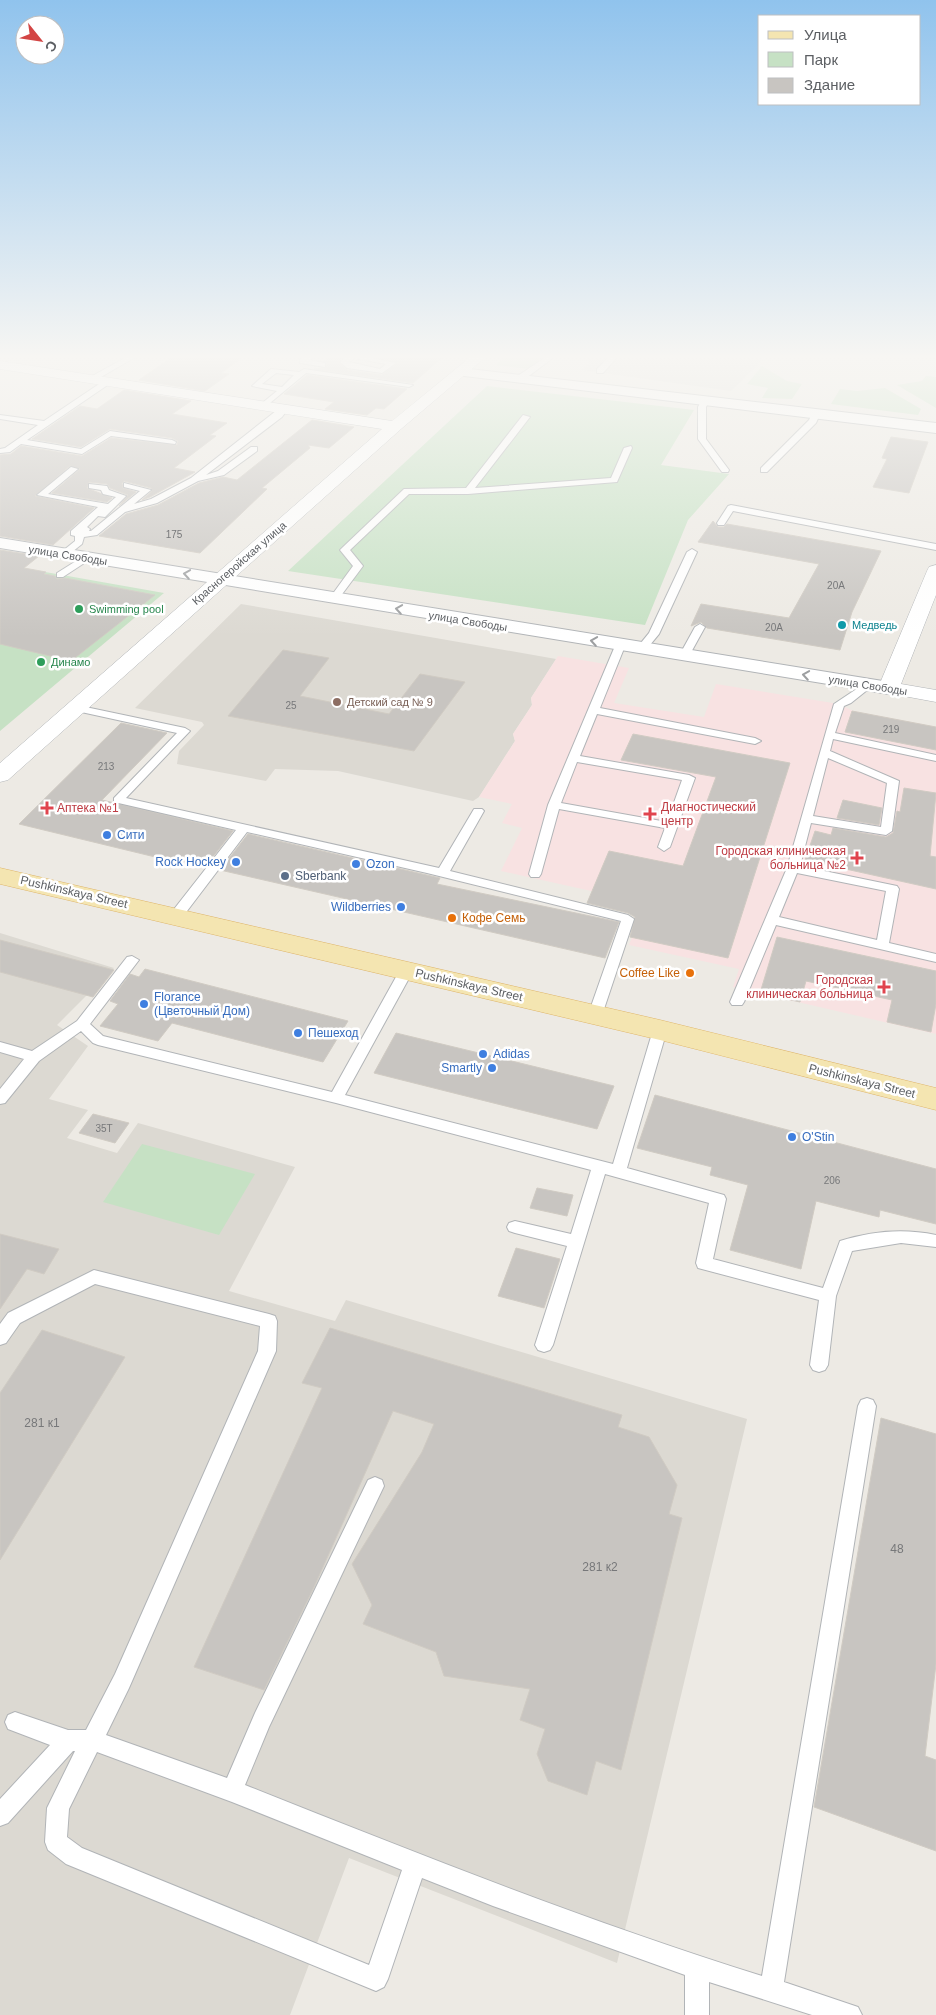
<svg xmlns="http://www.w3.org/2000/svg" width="936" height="2015" viewBox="0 0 936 2015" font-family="Arial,sans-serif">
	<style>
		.industrial { fill: #dedcd8 }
		.education { fill: #dcd9d2 }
		.medical { fill: #f8e2e2 }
		.green { fill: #c6e1c4 }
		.building { fill: #c8c5c1; stroke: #d0cbc3 }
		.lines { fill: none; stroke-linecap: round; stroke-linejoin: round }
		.service-casing { stroke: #b1b4b7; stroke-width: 2 }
		.minor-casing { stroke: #b1b4b7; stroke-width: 2 }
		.tertiary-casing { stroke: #b1b4b7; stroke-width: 1 }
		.primary-casing { stroke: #dfb66b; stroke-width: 1 }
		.service { fill: #fff; fill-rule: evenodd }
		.minor { fill: #fff; fill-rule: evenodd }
		.tertiary { fill: #fff; fill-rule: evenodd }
		.primary { fill: #f4e5b1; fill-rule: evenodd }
		.oneway { stroke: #9d9fa1 }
		.leisure-dot { fill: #2e9e5b; stroke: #fff; stroke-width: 2 }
		.culture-dot { fill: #0f9aa8; stroke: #fff; stroke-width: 2 }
		.education-dot { fill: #8d6e63; stroke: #fff; stroke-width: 2 }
		.health-dot { fill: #e0444e; stroke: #fff; stroke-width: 2 }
		.shop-dot { fill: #3f7fe0; stroke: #fff; stroke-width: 2 }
		.service-dot { fill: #5c6f8a; stroke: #fff; stroke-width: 2 }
		.food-dot { fill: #e8710a; stroke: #fff; stroke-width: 2 }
		.labels { text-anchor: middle; stroke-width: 5; stroke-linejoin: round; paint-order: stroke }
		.number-label { font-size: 10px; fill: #77787a }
		.far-street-label { font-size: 11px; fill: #5c5f63; stroke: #fff }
		.far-leisure-label { font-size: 11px; fill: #27864d; stroke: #fff; text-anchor: start }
		.far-culture-label { font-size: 11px; fill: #0d838f; stroke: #fff; text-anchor: start }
		.far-education-label { font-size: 11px; fill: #785e54; stroke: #fff; text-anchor: start }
		.health-label { font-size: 12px; fill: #be3a42; stroke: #fff; text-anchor: start }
		.shop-label { font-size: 12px; fill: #366cbe; stroke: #fff; text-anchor: start }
		.service-label { font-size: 12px; fill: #4e5e75; stroke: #fff; text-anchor: start }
		.street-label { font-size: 12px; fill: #5c5f63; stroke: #fff }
		.food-label { font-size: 12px; fill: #c56008; stroke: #fff; text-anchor: start }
		.near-number-label { font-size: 12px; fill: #77787a }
	</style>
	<rect width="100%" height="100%" fill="#edeae4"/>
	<path class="industrial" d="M587,355H751L762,361L731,391L582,370L590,362L581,360Z"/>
	<path class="education" d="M241,604L556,659L531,698L532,705L513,734L515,741L479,797L473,801L338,771L275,769L266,781L177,764L179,751L204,725L202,722L135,708Z
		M0,933L114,968L57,1025L88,1046L49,1099L88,1110L67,1138L117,1153L138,1123L295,1167L229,1291L335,1321L346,1300L747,1419L617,1963L349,1858L290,2015H0Z"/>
	<path class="medical" d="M558,656L629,668L614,703L704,717L716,684L839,704L853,711L936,727V1034L733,987L739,969L629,945L645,903L501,871L522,828L502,823L512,804L479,797L515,741L513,734L532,705L531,698Z"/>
	<path class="green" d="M508,355H545L529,369L496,365Z
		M762,366L787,381L802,384L792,399L762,398L768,388L747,384Z
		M926,376L936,377V408L897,385L922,381Z
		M487,386L694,410L661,465L729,474L688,520L645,625L288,571Z
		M885,388L921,409L918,415L831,404L840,389L857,391Z
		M0,564L164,593L0,731Z
		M142,1144L255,1174L219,1235L103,1202Z"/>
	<path class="building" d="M175,355H246L221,373L229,374L205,391L139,380Z
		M332,355H346L338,362L347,370L382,375L398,362L365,355H445L413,383L314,369L326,368L327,363L324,361Z
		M307,375L407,389L384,409L376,408L367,415L325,409L334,402L284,394Z
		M124,390L191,401L172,414L227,423L210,435L216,436L174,468L195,472L150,497L142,500L152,491L151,488L124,481L122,483L123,488L136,492L119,506L128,495L110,488L107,484L89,482L87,488L112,498L107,502L52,493L80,469L70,466L35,496L94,508L53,545L0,536V455L11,454L21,446L82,456L111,438L177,445L178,441L172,438L110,429L81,447L32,439L80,406L97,409Z
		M312,420L354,427L329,448L308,445L310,448L262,488L267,489L200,553L99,536L126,514L158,505L199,483L223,477L237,480Z
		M891,437L928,442L909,493L873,487L887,459L882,458Z
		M713,521L718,527H724L727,524L881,551L852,612L840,650L707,628L701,622L691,626L701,604L789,618L819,564L698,542Z
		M0,550L39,556L24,568L46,572L44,574L55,576L57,579L65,578L155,595L71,661L0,644Z
		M283,650L329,658L300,696L389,714L420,674L465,682L414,751L228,716Z
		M852,711L936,727V750L845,732Z
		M121,723L167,733L102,800L233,831L205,867L181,861L180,863L19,824Z
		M633,734L790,763L728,958L630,937L635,917L628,913L587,903L609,851L683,866L716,777L621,760Z
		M904,788L936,793L930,856L936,857V889L805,860L815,831L831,835L833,828L886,837L893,833L897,811L900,812Z
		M843,800L882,808L879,825L837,818Z
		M248,834L440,878L437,884L619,922L605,958L220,870Z
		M777,937L936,971V1004L931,1032L887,1022L892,1000L806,981L800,1002L760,993Z
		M0,940L114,970L93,997L0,972Z
		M145,969L348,1021L323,1062L172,1023L158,1041L100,1026L118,1004L110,1001L130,974L139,977Z
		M396,1033L483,1054L614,1086L597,1129L374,1073Z
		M655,1095L936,1169V1224L880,1210L879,1217L816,1201L801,1269L730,1250L748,1185L710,1175L712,1167L637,1148Z
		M93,1114L129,1123L115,1143L79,1133Z
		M537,1188L573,1195L567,1216L530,1208Z
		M0,1234L59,1249L44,1274L27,1269L0,1309Z
		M516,1248L560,1259L544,1308L498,1296Z
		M330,1328L622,1415L618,1427L649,1437L677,1485L669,1514L682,1518L621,1770L596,1761L587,1795L548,1781L537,1754L545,1729L520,1720L530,1689L444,1676L436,1652L363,1624L372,1605L352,1564L422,1452L434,1424L393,1411L315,1585L264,1690L194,1667L322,1388L302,1383Z
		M42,1330L125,1357L0,1560V1393Z
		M881,1418L936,1434V1664L925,1756L936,1760V1851L814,1807Z"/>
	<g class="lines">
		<defs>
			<path id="service" d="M130,355H139L94,381L87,379Z
				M310,355H318L310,360L325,363V367L300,363V359Z
				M349,355H357L396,363L382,373L347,368L340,362ZM354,358L386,364L380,369L349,362Z
				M549,355H557L522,381H516V377Z
				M611,355H619L603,373H597V369Z
				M271,369L299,372L304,369L413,385L409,387L306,373L264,408L260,406L261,404L277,391L252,386ZM276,373L294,375L282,387L262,384Z
				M105,380L112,382L27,440L81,449L110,431L172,440L176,442L175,444L111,436L82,454L21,444L10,452L0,453V449L5,448L38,425L0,419V415L44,421Z
				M702,399L709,401L706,407V439L729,470L728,472H722L698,439V407Z
				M281,407L288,409L282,417L206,475L218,471L251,447H257V451L224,475L198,481L157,503L125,512L97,535L84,537L82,544L67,556L59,554L75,541V536L71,535V531L98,507L37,495L71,467L78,469L48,494L108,504L116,497L103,494L101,490L89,488V484L107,486L109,490L126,496L105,517L98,516L87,527L90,529L89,531H91L140,491L124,487V483L151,490L134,504L151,499L191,478Z
				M813,412L820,414L816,423L767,472H761V468L809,420Z
				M523,415L530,417L475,488L611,478L624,448L631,446L632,448L617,482L468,494H409L350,550L363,566L337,601H331L329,599L353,566L340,550L342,548L404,489L466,488Z
				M731,505L936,544V550L733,511L724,525H718L717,523L728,506Z
				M692,549L697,552L659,634L645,651H637L636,649L649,633L687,552Z
				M84,556L92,558L63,577H57V573Z
				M700,624L705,627L689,656L688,658H680L679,656L695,627Z
				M620,643L625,646L600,708L755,738L761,741L755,744L597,714L580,756L689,775L695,778L670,847L664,851L658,847L665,828L559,809L541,874L539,877H531L529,874L548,805L615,646ZM577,762L682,780L667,822L561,803Z
				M867,682L872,685L871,687L851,703L844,706L835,733L936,755V761L833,739L830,751L899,781L892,831L886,835L811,823L800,866L897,886L899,889L889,943L936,954V962L776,925L744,1002L742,1005H732L730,1002L787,868L834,704ZM828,758L887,783L881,827L813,816ZM797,873L886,891L877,940L779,917Z
				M76,705L185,728L190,731L126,798L439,868L474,809H482L484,811L450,871L628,915L634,919L602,1015L595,1020L588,1015L621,921L427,873L247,832L181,919H171L170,916L171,913L236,830L114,802V798L177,733L72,710L71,708Z
				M132,956L139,960L90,1024L103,1036L332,1092L401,968H411L413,971L345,1095L613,1164L653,1030L660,1025L665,1027L667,1030L627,1168L724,1195L726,1199L713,1259L823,1288L840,1241C872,1231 903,1228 936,1235V1247L901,1243L852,1251L836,1296L828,1365L825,1370L819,1372L813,1370L810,1365L819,1300L698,1268L696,1263L709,1203L605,1174L553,1345L550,1350L544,1352L538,1350L535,1345L567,1246L515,1233L509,1231L507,1227L509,1223L515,1221L571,1234L591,1170L336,1103L98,1045L93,1043L81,1031L39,1061L5,1103L0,1104V1089L24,1059L0,1052V1042L32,1051L77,1021L127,957Z
				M94,1270L269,1314L275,1316L277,1321L276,1351L129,1688L106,1735L227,1778L255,1713L368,1480L375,1477L382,1480L384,1486L269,1727L245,1785C416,1853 586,1921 762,1976L858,1406L861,1400L867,1398L873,1400L876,1406L784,1982L858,2007L862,2015H812L709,1982V2015H685V1975L493,1906L422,1878L388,1979L384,1987L376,1991L66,1864L48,1850L45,1842L47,1808L75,1751H73L8,1823L0,1826V1799L50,1745L8,1729L5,1722L8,1715L15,1712L68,1730H86L115,1674L258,1351L260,1326L95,1284L20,1323L6,1343L0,1345V1324L8,1313ZM97,1752L232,1802L402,1870L369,1965L82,1848L67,1837L69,1809Z"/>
			<path id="minor" d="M461,368L936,423V433L456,375L454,372Z
				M0,538L889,682L896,684L899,688L896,692L889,694L0,548Z"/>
			<path id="tertiary" d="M473,355H488L401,429L8,780L0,782V763L382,429L0,369V361L392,421Z
				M936,565V595L901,684L936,690V702L882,692L878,688L927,571L929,567Z"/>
			<path id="primary" d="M0,868L660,1020L936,1088V1110L660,1040L0,884Z"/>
		</defs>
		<use href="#service" class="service-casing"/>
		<use href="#minor" class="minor-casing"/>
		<use href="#tertiary" class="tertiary-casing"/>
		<use href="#primary" class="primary-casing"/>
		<use href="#service" class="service"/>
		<use href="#minor" class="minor"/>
		<use href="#tertiary" class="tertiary"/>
		<use href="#primary" class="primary"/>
	</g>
	<defs><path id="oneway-chevron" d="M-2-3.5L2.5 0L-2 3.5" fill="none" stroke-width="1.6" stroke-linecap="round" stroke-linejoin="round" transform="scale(1.25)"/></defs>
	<g class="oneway">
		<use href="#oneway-chevron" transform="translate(187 574) rotate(-171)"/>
		<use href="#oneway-chevron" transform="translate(399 609) rotate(-171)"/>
		<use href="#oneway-chevron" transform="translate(594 641) rotate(-171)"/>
		<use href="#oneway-chevron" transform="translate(806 675) rotate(-171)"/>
	</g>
	<linearGradient id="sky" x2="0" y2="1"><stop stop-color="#90c3ed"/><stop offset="0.56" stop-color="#f7f6f3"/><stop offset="1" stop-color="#f7f6f3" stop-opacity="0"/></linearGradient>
	<rect width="936" height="637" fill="url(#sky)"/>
	<g class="leisure-dot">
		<circle cx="79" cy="609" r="5"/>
		<circle cx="41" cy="662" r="5"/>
	</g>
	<circle class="culture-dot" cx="842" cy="625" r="5"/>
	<circle class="education-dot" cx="337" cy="702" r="5"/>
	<g class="health-dot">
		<path d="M44.5 800.5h5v5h5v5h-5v5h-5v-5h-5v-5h5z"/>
		<path d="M647.5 806.5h5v5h5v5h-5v5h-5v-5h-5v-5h5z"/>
		<path d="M854.5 850.5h5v5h5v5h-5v5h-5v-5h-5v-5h5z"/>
		<path d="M881.5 979.5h5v5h5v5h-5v5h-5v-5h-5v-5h5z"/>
	</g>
	<g class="shop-dot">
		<circle cx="107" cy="835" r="5"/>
		<circle cx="236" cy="862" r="5"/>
		<circle cx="356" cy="864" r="5"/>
		<circle cx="401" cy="907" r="5"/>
		<circle cx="144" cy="1004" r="5"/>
		<circle cx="298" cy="1033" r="5"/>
		<circle cx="483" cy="1054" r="5"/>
		<circle cx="492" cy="1068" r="5"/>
		<circle cx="792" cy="1137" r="5"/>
	</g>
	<circle class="service-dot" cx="285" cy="876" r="5"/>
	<g class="food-dot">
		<circle cx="452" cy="918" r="5"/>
		<circle cx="690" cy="973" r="5"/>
	</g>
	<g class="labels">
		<g class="number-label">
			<text x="174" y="538">175</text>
			<text x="836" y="589">20А</text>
			<text x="774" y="631">20А</text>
			<text x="291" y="709">25</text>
			<text x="891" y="733">219</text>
			<text x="106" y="770">213</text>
			<text x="104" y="1132">35Т</text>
			<text x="832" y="1184">206</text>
		</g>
		<g class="far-street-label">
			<text transform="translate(68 555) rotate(9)" y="4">улица Свободы</text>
			<text transform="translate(239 563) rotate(-41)" y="4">Красногеройская улица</text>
			<text transform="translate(468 621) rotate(9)" y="4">улица Свободы</text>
			<text transform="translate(868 685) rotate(9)" y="4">улица Свободы</text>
		</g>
		<g class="far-leisure-label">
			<text x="89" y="613">Swimming pool</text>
			<text x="51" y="666">Динамо</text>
		</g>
		<g class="far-culture-label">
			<text x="852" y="629">Медведь</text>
		</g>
		<g class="far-education-label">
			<text x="347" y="706">Детский сад № 9</text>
		</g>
		<g class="health-label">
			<text x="661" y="811">Диагностический<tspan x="661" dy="14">центр</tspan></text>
			<text x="57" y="812">Аптека №1</text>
			<text x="846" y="855" text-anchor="end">Городская клиническая<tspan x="846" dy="14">больница №2</tspan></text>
			<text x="873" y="984" text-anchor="end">Городская<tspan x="873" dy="14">клиническая больница</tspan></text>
		</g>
		<g class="shop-label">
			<text x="117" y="839">Сити</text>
			<text x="226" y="866" text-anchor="end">Rock Hockey</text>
			<text x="366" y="868">Ozon</text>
			<text x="391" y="911" text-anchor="end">Wildberries</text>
			<text x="154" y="1001">Florance<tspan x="154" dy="14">(Цветочный Дом)</tspan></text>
			<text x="308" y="1037">Пешеход</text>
			<text x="493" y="1058">Adidas</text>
			<text x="482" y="1072" text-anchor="end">Smartly</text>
			<text x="802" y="1141">O'Stin</text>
		</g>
		<g class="service-label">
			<text x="295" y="880">Sberbank</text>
		</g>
		<g class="street-label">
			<text transform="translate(74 892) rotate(13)" y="4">Pushkinskaya Street</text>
			<text transform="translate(469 985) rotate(13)" y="4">Pushkinskaya Street</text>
			<text transform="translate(862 1081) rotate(14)" y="4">Pushkinskaya Street</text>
		</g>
		<g class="food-label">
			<text x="462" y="922">Кофе Семь</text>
			<text x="680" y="977" text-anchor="end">Coffee Like</text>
		</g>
		<g class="near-number-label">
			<text x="42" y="1427">281 к1</text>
			<text x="897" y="1553">48</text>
			<text x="600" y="1571">281 к2</text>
		</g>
	</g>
	<rect x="758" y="15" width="162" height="90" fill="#ffffff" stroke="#bebfc1"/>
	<rect x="768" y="31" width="25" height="8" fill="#f4e5b1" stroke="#bebfc1"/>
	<text x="804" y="40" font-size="15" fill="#5c5f63">Улица</text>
	<rect x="768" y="52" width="25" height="15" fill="#c6e1c4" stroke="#bebfc1"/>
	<text x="804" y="65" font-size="15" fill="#5c5f63">Парк</text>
	<rect x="768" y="78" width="25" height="15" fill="#c8c5c1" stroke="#bebfc1"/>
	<text x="804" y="90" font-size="15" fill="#5c5f63">Здание</text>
	<g transform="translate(40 40) rotate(120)"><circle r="24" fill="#ffffff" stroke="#bebfc1"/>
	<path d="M0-4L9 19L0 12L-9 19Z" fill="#d34544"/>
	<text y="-8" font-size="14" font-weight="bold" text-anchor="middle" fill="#5c5f63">С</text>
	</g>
</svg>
